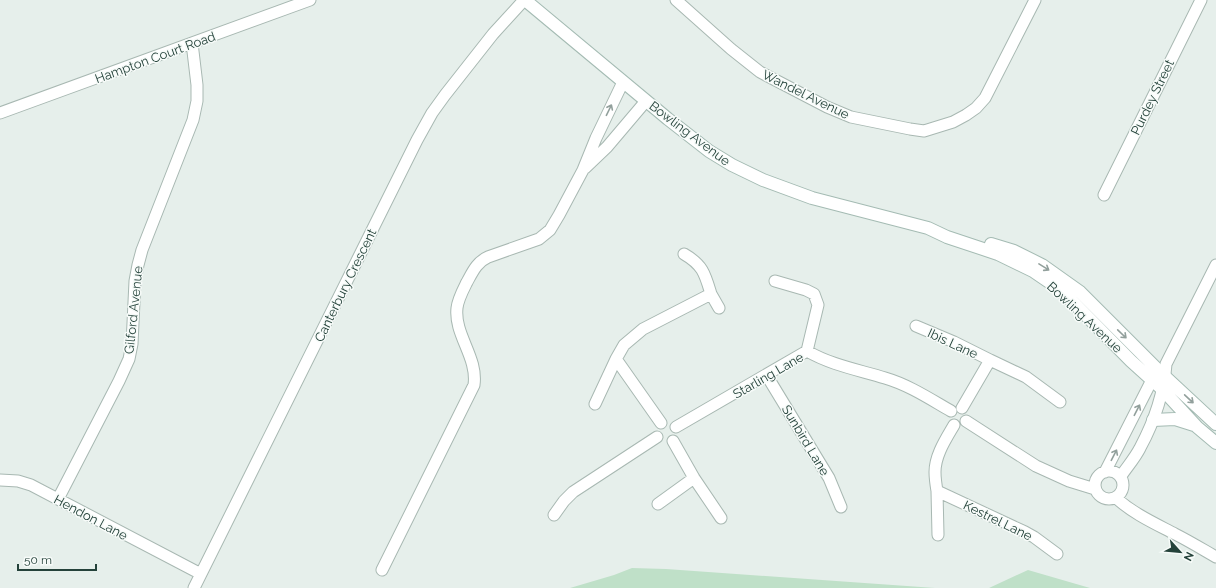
<svg xmlns="http://www.w3.org/2000/svg" width="1216" height="588" viewBox="0 0 1216 588" font-family="Raleway,sans-serif">
	<style>
		.green { fill: #bfe0c8 }
		.lines { fill: none; stroke-linecap: round; stroke-linejoin: round }
		.minor-casing { stroke: #a8b8b2; stroke-width: 13 }
		.secondary-casing { stroke: #a4bbb3; stroke-width: 14 }
		.minor { stroke: #fff; stroke-width: 11 }
		.secondary { stroke: #fff; stroke-width: 12 }
		.oneway { stroke: #92a09c }
		.labels { text-anchor: middle; stroke-width: 3; stroke-linejoin: round; paint-order: stroke }
		.street-label { font-size: 13px; fill: #24423a; stroke: #f7fbf9 }
	</style>
	<rect width="100%" height="100%" fill="#e6efeb"/>
	<path class="green" d="M632,568L666,569L935,588H570L614,575Z
		M1028,570L1090,588H989Z"/>
	<g class="lines">
		<defs>
			<path id="minor" d="M676,0L731,49L760,72L827,107L851,117L910,129L924,131L953,122L966,115L976,108L985,98L1035,0
				M0,113L310,0
				M585,168L607,147L646,101
				M1104,195L1201,0
				M775,281L806,290L814,294L818,305L807,351
				M711,294L719,308
				M916,326L954,342L990,360
				M767,376L829,478L841,507
				M595,404L616,359
				M962,408L990,360L1026,377L1060,402
				M966,421L1036,466L1069,481L1095,489
				M661,423L616,359L624,345L643,329L711,294C705,274 703,265 684,254
				M676,427L807,351C831,365 859,370 885,378C909,385 930,399 951,411
				M673,441L694,478L721,518
				M1095 485a14 14 0 1 1 28 0a14 14 0 1 1-28 0Z
				M1105,472L1156,372
				M1121,476C1127,467 1135,458 1140,448C1154,422 1164,393 1166,364L1216,265
				M0,480L18,481L31,485L201,574
				M937,491C936,485 935,478 935,472C935,455 946,439 954,425
				M1116,498C1134,514 1154,523 1175,534C1189,541 1202,549 1216,557
				M58,499L119,381L129,359L132,344L135,281L138,265L142,250L193,120L197,101V85L192,43
				M658,504L694,478
				M554,515L564,501L573,492L657,437
				M938,535L937,491L1025,532L1034,537L1057,554
				M382,570L474,385C478,357 454,335 457,308C458,299 463,290 467,282C473,271 477,262 488,257L539,239L550,230L559,215L583,170L596,138L623,82
				M194,588L417,140L432,113L445,95L493,34L524,0"/>
			<path id="secondary" d="M525,0L668,119L709,151L732,165L763,180L812,198L928,228L947,237L998,254L1033,271L1055,286L1068,297L1131,361L1162,389L1197,427L1216,443
				M991,244L1014,251L1042,265L1080,292L1161,373L1216,424
				M1153,420L1175,419L1194,425"/>
		</defs>
		<use href="#minor" class="minor-casing"/>
		<use href="#secondary" class="secondary-casing"/>
		<use href="#minor" class="minor"/>
		<use href="#secondary" class="secondary"/>
	</g>
	<defs><path id="oneway-shaft" d="M-6 0H5M1.5-3L5.5 0L1.5 3" fill="none" stroke-width="1.6" stroke-linecap="round" stroke-linejoin="round"/></defs>
	<g class="oneway">
		<use href="#oneway-shaft" transform="translate(609 110) rotate(-64)"/>
		<use href="#oneway-shaft" transform="translate(1044 267) rotate(32)"/>
		<use href="#oneway-shaft" transform="translate(1122 334) rotate(44)"/>
		<use href="#oneway-shaft" transform="translate(1189 399) rotate(43)"/>
		<use href="#oneway-shaft" transform="translate(1137 410) rotate(-63)"/>
		<use href="#oneway-shaft" transform="translate(1114 455) rotate(-63)"/>
	</g>
	<g class="labels">
		<g class="street-label">
			<text transform="translate(155 57) rotate(-20)" y="5">Hampton Court Road</text>
			<text transform="translate(806 94) rotate(26)" y="5">Wandel Avenue</text>
			<text transform="translate(1152 97) rotate(-64)" y="5">Purdey Street</text>
			<text transform="translate(690 133) rotate(37)" y="5">Bowling Avenue</text>
			<text transform="translate(345 285) rotate(-64)" y="5">Canterbury Crescent</text>
			<text transform="translate(133 310) rotate(-84)" y="5">Gilford Avenue</text>
			<text transform="translate(1085 317) rotate(43)" y="5">Bowling Avenue</text>
			<text transform="translate(953 343) rotate(25)" y="5">Ibis Lane</text>
			<text transform="translate(768 375) rotate(-30)" y="5">Starling Lane</text>
			<text transform="translate(806 440) rotate(59)" y="5">Sunbird Lane</text>
			<text transform="translate(91 517) rotate(28)" y="5">Hendon Lane</text>
			<text transform="translate(998 520) rotate(26)" y="5">Kestrel Lane</text>
		</g>
	</g>
	<g transform="translate(1180 552) rotate(117)" stroke="#f7fbf9" stroke-width="3" paint-order="stroke">
	<path d="M0-3L7 15L0 10L-7 15Z" fill="#24423a"/>
	<text y="-6" font-size="11" font-weight="bold" text-anchor="middle" fill="#24423a">N</text>
	</g>
	<path d="M18 564v6h78v-6" fill="none" stroke="#24423a" stroke-width="2"/>
	<text x="24" y="564" font-size="12" fill="#24423a" stroke="#f7fbf9" stroke-width="3" paint-order="stroke">50 m</text>
</svg>
